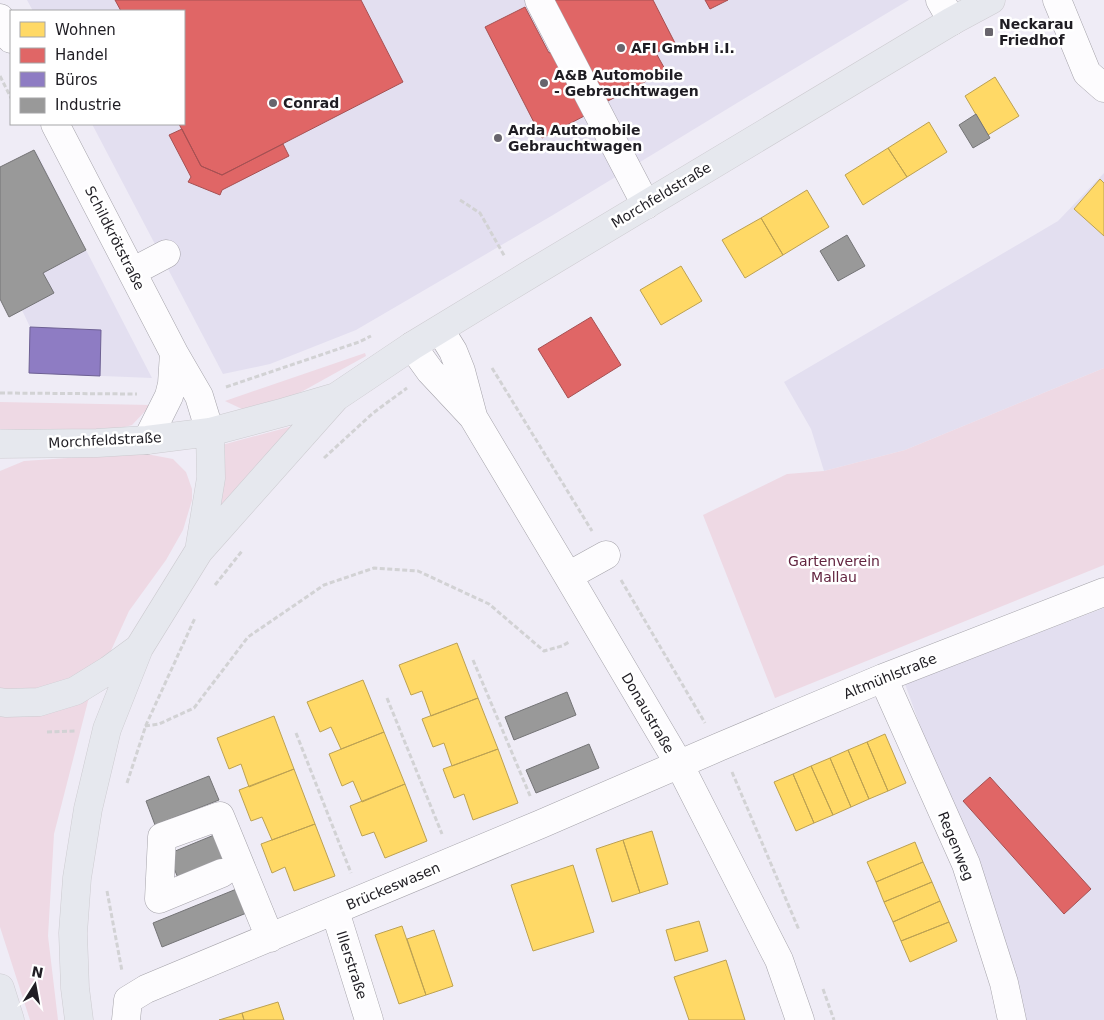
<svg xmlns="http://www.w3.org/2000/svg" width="1104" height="1020" viewBox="0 0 1104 1020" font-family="'DejaVu Sans',sans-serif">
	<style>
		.built { fill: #e3dff0 }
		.green { fill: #eed9e4 }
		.homes { fill: #ffd966; stroke: #bca152 }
		.shops { fill: #e06666; stroke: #a65052 }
		.offices { fill: #8e7cc3; stroke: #6d6093 }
		.industry { fill: #999; stroke: #747476 }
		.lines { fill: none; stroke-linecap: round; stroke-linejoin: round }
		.minor-casing { stroke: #a5a3aa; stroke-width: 29 }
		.major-casing { stroke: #cdcbd0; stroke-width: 29 }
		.path { stroke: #d2d2d4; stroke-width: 3; stroke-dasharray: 5 2.5; stroke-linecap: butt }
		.minor { stroke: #fdfcfe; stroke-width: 28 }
		.major { stroke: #e6e8ee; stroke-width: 28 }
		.poi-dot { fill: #68656d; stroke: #fff; stroke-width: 2 }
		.labels { text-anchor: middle; stroke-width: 5; stroke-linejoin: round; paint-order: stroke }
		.poi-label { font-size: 14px; font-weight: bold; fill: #1f1d23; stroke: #fff; text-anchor: start }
		.street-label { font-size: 14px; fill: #1f1d23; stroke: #fff }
		.park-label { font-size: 14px; fill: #632540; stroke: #fff }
	</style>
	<rect width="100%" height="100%" fill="#efecf6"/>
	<path class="built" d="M27,0H909L737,103L553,215L356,330L270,364L223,374L92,124H184V11H33Z
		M34,150L37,153L86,250L152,378L29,373L30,327L22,310L9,317L0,299V167Z
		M1104,173V368L905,450L824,471L811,429L784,382L1058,221Z
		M1104,608V1020H1021L1013,982L905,684Z"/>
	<path class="green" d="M365,353L366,356L303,391L268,406L242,409L225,401Z
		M1104,368V565L775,698L703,515L787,474L824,471L905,450Z
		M0,402L151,405L132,425L101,433L0,429Z
		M300,424L217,516L222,445Z
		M141,453L173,459L186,472L192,489V500L183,530L166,560L129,611L88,701L54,834L48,936L58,1020H30L0,927V471L24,461Z"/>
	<path class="homes" d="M995,77L1019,116L988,135L965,96Z
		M929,122L947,152L907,177L888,148Z
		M888,148L907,177L863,205L845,175Z
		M1100,179L1104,183V236L1074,209Z
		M807,190L829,227L783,255L761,218Z
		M761,218L783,255L745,278L722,240Z
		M681,266L702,301L661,325L640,290Z
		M457,643L478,698L431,716L422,691L411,695L399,665Z
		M363,680L384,732L341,749L331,727L320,732L307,702Z
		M478,698L498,749L452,766L444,743L433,747L422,719Z
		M274,716L294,769L249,787L241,764L229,769L217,738Z
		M384,732L405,784L362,802L353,781L342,786L329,754Z
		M885,734L906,783L888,791L867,742Z
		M867,742L888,791L869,799L848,750Z
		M498,749L518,803L473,820L464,794L454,798L443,769Z
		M848,750L869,799L851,807L830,758Z
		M830,758L851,807L833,815L811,766Z
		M811,766L833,815L814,823L793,774Z
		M294,769L315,824L272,840L262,817L251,821L239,790Z
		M793,774L814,823L796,831L774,782Z
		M405,784L427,841L385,858L374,832L362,836L350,806Z
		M315,824L335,876L294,891L285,867L272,873L261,844Z
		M652,831L668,884L640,893L623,840Z
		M623,840L640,893L612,902L596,849Z
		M915,842L923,862L876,882L867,862Z
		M923,862L932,882L884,902L876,882Z
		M573,865L594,932L533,951L511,885Z
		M932,882L940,901L893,922L884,902Z
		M940,901L949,922L901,941L893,922Z
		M699,921L708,951L675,961L666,930Z
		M949,922L957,941L910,962L901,941Z
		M402,926L426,995L399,1004L375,935Z
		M434,930L453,986L426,995L407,939Z
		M726,960L745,1020H689L674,977Z
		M278,1002L284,1020H244L242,1013Z
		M242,1013L244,1020H219Z"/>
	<path class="shops" d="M115,0H361L403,82L222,175L201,166L179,124H184V11H121Z
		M551,0H653L675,43L656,53L666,71L604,103Z
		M705,0H728L710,9Z
		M525,7L549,53L557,49L590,113L542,138L485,27Z
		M182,129L201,166L222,175L283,144L289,156L222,190L220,195L188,182L191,177L169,135Z
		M591,317L621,365L568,398L538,349Z
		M990,777L1091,889L1064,914L963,801Z"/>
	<path class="offices" d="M30,327L101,330L100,376L29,373Z"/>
	<path class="industry" d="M976,114L990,138L973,148L959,125Z
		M34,150L86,250L43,273L54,293L9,317L0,299V167Z
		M847,235L865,266L838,281L820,251Z
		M567,692L576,715L514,740L505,717Z
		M589,744L599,768L536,793L526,770Z
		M209,776L219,800L155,825L146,801Z
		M219,833L229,857L178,878L168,854Z
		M239,888L249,912L162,947L153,923Z"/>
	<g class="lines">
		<defs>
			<path id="minor" d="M539,0L646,205
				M940,0L952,21
				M1057,0L1087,73L1104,88
				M0,18L11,39
				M55,124L174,353L199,396L210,432
				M132,272L166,254
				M440,330L453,351L461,371L473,416
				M412,346L430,371L473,417L568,576L679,764L779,960L800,1020
				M147,440L169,396L172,384L174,353
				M568,576L606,555
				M883,678L966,864L1004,983L1012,1020
				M222,873L159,899L162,837L220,816L270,938
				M335,911L369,1020
				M126,1020L128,1000L146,989L541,824L719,747L883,678L1104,592"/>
			<path id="major" d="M0,444L97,443L147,440L210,432L285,412L336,397
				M199,551L211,478L210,432
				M0,702L6,703L39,702L75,691L109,670L139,648L199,551L336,397L412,346L532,273L952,21L991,0
				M0,988L10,1020
				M79,1020L75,988L73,933L77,878L88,809L107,729L139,648"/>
		</defs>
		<use href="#minor" class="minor-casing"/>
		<use href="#major" class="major-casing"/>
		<path class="path" d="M0,76L11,98
			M460,200L480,213L505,257
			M492,368L592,531
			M226,387L359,342L371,336
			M0,393L137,394
			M324,458L373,413L407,388
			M621,580L705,723
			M215,585L242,551
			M473,660L531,798
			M387,698L442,834
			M145,726L159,724L194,708L248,637L324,585L374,568L418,571L489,604L544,651L562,646L569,642
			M47,732L76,731
			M296,733L351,873
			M732,772L799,930
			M127,783L146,725L195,618
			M107,891L122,971
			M823,989L834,1020"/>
		<use href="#minor" class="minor"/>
		<use href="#major" class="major"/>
	</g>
	<g class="poi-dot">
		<rect x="984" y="27" width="10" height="10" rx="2.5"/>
		<circle cx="621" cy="48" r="5"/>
		<circle cx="544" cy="83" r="5"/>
		<circle cx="273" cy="103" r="5"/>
		<circle cx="498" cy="138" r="5"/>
	</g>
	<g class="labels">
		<g class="poi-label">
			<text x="999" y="29">Neckarau<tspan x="999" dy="16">Friedhof</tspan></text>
			<text x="631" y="53">AFI GmbH i.I.</text>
			<text x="554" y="80">A&amp;B Automobile<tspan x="554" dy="16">- Gebrauchtwagen</tspan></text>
			<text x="283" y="108">Conrad</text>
			<text x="508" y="135">Arda Automobile<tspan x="508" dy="16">Gebrauchtwagen</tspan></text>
		</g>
		<g class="street-label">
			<text transform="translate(661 195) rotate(-31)" y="5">Morchfeldstraße</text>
			<text transform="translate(115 238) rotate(63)" y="5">Schildkrötstraße</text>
			<text transform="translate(105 440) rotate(-3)" y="5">Morchfeldstraße</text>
			<text transform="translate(890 676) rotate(-22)" y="5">Altmühlstraße</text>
			<text transform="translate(648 713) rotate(60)" y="5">Donaustraße</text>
			<text transform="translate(956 846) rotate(68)" y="5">Regenweg</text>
			<text transform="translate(393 886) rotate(-23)" y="5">Brückeswasen</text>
			<text transform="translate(352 965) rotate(72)" y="5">Illerstraße</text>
		</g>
		<g class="park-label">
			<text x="834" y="566">Gartenverein<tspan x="834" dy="16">Mallau</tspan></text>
		</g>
	</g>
	<rect x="10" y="10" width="175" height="115" fill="#ffffff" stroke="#a5a5a7"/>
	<rect x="20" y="22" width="25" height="15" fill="#ffd966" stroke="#a5a5a7"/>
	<text x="55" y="35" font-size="15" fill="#1f1d23">Wohnen</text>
	<rect x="20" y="48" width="25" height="15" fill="#e06666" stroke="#a5a5a7"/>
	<text x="55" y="60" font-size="15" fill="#1f1d23">Handel</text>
	<rect x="20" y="72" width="25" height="15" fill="#8e7cc3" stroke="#a5a5a7"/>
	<text x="55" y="85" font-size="15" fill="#1f1d23">Büros</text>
	<rect x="20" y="98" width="25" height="15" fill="#999999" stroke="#a5a5a7"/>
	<text x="55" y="110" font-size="15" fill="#1f1d23">Industrie</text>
	<g transform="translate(35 985) rotate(11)" stroke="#ffffff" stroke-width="4" paint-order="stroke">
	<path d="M0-4L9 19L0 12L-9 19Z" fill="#1f1d23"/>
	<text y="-8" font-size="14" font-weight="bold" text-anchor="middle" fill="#1f1d23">N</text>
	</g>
</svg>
